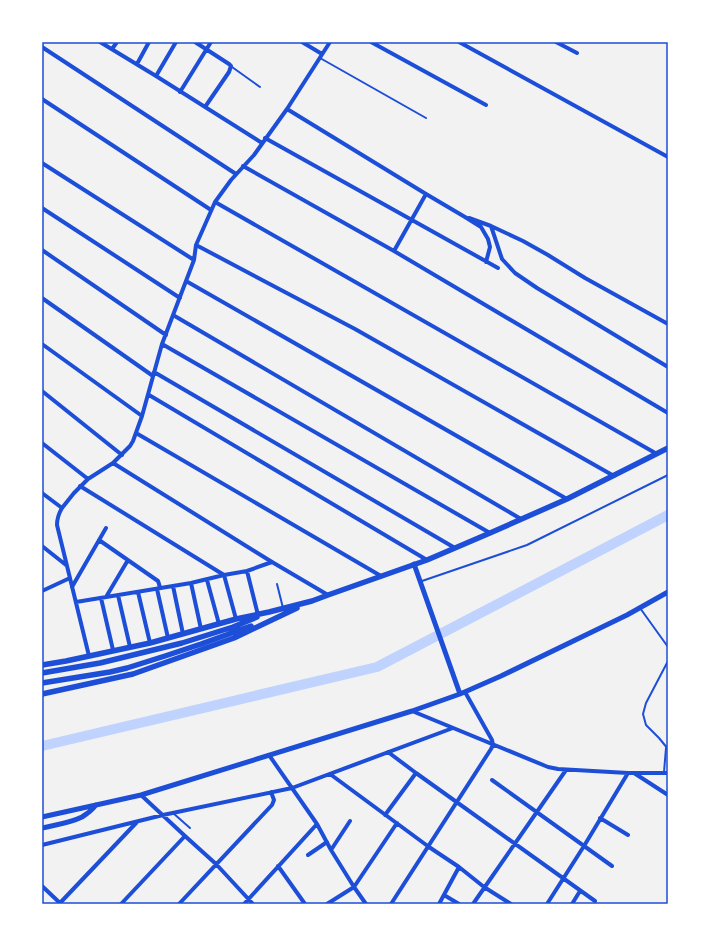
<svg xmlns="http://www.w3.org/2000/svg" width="710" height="946" viewBox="0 0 710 946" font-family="'Fira Sans Condensed',sans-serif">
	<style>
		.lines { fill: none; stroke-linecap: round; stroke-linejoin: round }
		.canal { stroke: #bfd3fe; stroke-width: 10 }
		.service { stroke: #1d4ed8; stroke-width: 2 }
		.minor { stroke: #1d4ed8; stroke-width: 4 }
		.tertiary { stroke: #1d4ed8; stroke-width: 5 }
		.secondary { stroke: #1d4ed8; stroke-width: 5.5 }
		.neatline { fill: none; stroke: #1d4ed8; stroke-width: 1.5 }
	</style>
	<rect width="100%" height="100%" fill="#f2f2f2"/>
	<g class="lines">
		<path class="canal" d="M42,746L377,667L668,515"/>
		<path class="service" d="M320,58L426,118
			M232,67L260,87
			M422,581L527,545L668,475
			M277,584L283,608
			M640,608L668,647
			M668,661L646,703L643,714L646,725L659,738L668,749
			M664,772L666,748
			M173,813L190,828"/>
		<path class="minor" d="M100,42L156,76L262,143
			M195,42L229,64L231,66L229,72L205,107
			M302,42L322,54
			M371,42L486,105
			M459,42L668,157
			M556,42L577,53
			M42,47L236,174
			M112,49L117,42
			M137,64L149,42
			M156,76L176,42
			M180,92L211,42
			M42,99L211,210
			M287,109L426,194L465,217L481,227L488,239L490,247L486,262
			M265,138L498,268
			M42,163L194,260
			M243,166L394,251L668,413
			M215,202L657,454
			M42,208L180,298
			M469,218L491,226L523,241L548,255L585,278L668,324
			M491,226L502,259L515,273L537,288L668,367
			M196,245L355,329L614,476
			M42,250L166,335
			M394,251L426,194
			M186,281L567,499
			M42,298L153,376
			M173,315L521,519
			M42,344L142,416
			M162,344L490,533
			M154,372L455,548
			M42,391L122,455
			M149,395L427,560
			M136,433L381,576
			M42,443L88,479
			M113,463L272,562L328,595
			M80,486L224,575L236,619
			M42,493L62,508
			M99,540L158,581L159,584L160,588
			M42,546L66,565
			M247,571L258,615
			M207,580L219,624
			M191,583L201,629
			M173,586L183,634
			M72,587L106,528
			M157,589L168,638
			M42,591L70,578
			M138,592L150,643
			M118,595L130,647
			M106,597L128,560
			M101,598L113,650
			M76,602L191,583L224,575L247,571L272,562
			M89,656L57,525C57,519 59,513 62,508L74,493L88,479L113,463L130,446L133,441L142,416L162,344L194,260L196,245L215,202L231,180L254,155L287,109L330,42
			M412,711L548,767L558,769L628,773H668
			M388,752L416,773L595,901
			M269,755L317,824L331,850L354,887L366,904
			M634,773L668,795
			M330,774L429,847L459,867L484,887L511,904
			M492,780L612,866
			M141,795L185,836L216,864L253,904
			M385,815L416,773
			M600,818L628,835
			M42,845L163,815L292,788L453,728
			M331,850L350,821
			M308,855L327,842
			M278,866L305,904
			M42,886L61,904
			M444,895L459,904
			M60,903L137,822
			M121,904L185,836
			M179,904L272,805L274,800L271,792
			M244,904L317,824
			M327,904L354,887L397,823
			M391,904L491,749L493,745L492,740L465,692
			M439,904L459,867
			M473,904L566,770
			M547,904L584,846L628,773
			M572,904L580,891"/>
		<path class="tertiary" d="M414,564L460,694
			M42,817L141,795L412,711L460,694L501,676L627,615L668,592
			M42,828C55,825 70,823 82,817C87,814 92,810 96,805"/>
		<path class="secondary" d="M42,665L66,661L150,643L236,619L269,612L312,601L328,595L427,560L490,533L567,499L668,448
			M42,673L100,663L182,643L233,627L257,617
			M42,683L110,672L127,668L165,656L201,644L251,626
			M42,694L133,674L234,638L297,608"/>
	</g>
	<rect width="710" height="946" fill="none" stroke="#ffffff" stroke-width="86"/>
	<rect x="43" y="43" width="624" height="860" class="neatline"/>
</svg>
